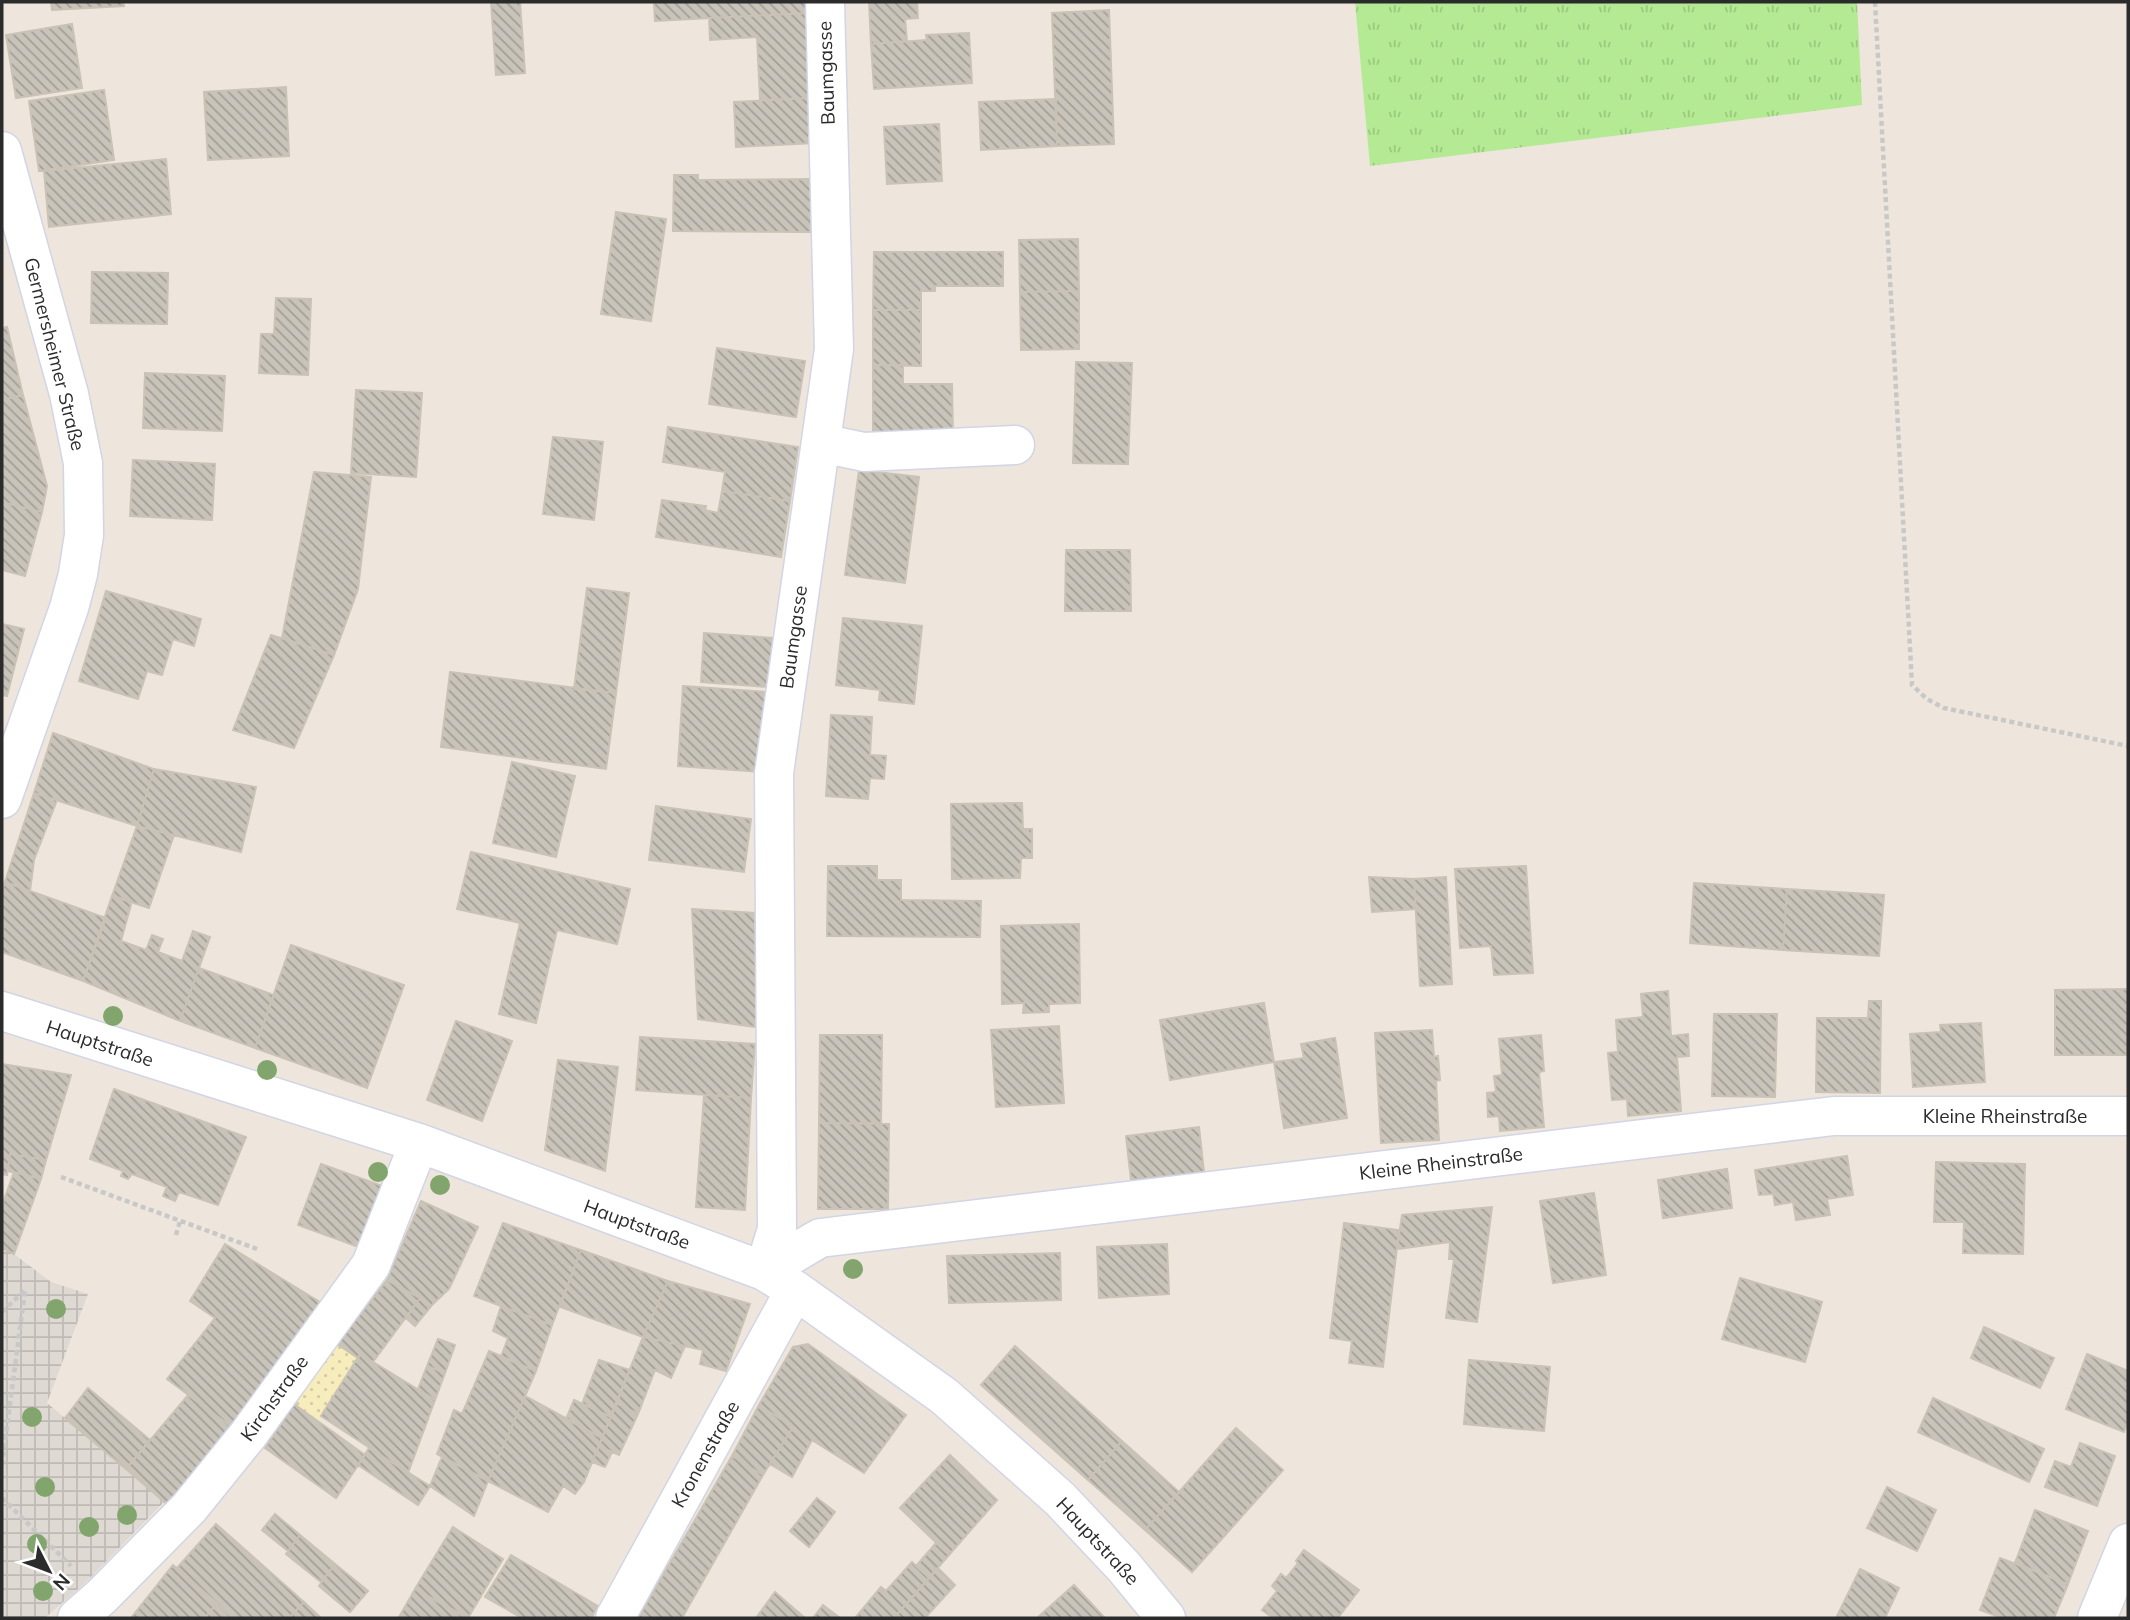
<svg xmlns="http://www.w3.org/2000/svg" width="2130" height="1620" viewBox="0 0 2130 1620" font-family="Mulish,sans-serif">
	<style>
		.grass { fill: url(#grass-tufts) }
		.sand { fill: url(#sand-dots) }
		.plaza { fill: url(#plaza-grid) }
		.building { fill: url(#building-back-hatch); stroke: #cac2b5; stroke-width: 2 }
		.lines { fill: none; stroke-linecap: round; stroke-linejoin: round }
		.minor-casing { stroke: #d1d5e5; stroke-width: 41 }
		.path { stroke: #c8c8c8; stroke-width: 4.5; stroke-dasharray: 5 3.5; stroke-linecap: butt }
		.minor { stroke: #fff; stroke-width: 38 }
		.tree { fill: #82a56d }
		.labels { text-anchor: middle; stroke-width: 7; stroke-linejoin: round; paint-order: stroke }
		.street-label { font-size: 19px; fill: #2b2b2b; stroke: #fff }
	</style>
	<defs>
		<pattern id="grass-tufts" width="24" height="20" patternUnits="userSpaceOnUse" patternTransform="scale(1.75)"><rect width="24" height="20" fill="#b3ea93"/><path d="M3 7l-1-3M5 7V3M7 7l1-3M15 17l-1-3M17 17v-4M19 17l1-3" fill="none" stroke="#9ac97f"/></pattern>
		<pattern id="sand-dots" width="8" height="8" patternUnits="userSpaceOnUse" patternTransform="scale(1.75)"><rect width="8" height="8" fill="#f6ecbc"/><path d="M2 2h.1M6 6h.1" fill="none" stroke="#d3cba2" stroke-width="1.8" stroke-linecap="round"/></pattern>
		<pattern id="plaza-grid" width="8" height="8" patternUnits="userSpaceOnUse" patternTransform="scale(1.75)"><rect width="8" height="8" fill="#ded9d3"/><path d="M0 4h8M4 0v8" fill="none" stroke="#bfbab5"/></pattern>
		<pattern id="building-back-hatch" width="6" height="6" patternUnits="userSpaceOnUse" patternTransform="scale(1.75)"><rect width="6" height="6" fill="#c9c4ba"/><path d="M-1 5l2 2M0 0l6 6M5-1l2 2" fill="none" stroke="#a39f97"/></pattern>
	</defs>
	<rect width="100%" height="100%" fill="#eee6dc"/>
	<path class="grass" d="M1355,2H1857L1862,105L1370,166Z"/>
	<path class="sand" d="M337,1344L358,1358L318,1422L294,1404Z"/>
	<path class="plaza" d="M2,1248L14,1254L51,1282L88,1294L47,1403L164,1502L87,1581L45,1618H2Z"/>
	<path class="building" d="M51,2H123L124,6L52,10Z
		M491,2H520L525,73L496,75Z
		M662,2H807L808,13L655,21L654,3Z
		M869,2H917L918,18L905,19L907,41L871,44Z
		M1109,10L1114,144L1057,146L1052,13Z
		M808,13L812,98L760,100L757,37L710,40L709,18Z
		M72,24L82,88L16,98L6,35Z
		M969,33L972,83L874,89L871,44L927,40L926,35Z
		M286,87L289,156L208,160L204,92Z
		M104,90L114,160L39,171L29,101Z
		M812,98L814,143L736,147L734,102Z
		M1056,99L1057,146L981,150L979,102Z
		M939,124L942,181L887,184L884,127Z
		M166,159L171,214L49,227L44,171Z
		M674,175H698V180L812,179V232L673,231Z
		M616,212L666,219L651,321L601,314Z
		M1078,239L1079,291L1020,292L1019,240Z
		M874,252H1003V286H935V291H921V310H873Z
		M92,272L168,273L167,324L91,323Z
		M1079,291V349L1021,350L1020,292Z
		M276,298L311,299L308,375L259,373L261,334H274Z
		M873,310H921V366L873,365Z
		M7,327L23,395L2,400V328Z
		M717,348L805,361L796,417L709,404Z
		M1076,362L1132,363L1128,464L1073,463Z
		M873,365H903V384H952L953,436L873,435Z
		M145,373L225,376L222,431L143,428Z
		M356,390L422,393L416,477L351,473Z
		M23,395L47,486L42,512L2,502V400Z
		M668,427L798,447L790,501L722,491L725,472L663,462Z
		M553,437L603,442L594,520L543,514Z
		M133,460L215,464L212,520L130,516Z
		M859,470L919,477L905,583L845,575Z
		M314,472L371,477L358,589L334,655L282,638Z
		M722,491L790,501L781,557L656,537L662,500L706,506L705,510L718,513Z
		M2,502L42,512L25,576L2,570Z
		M1066,550H1130L1131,611H1065Z
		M587,588L629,593L616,693L574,689Z
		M106,591L201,619L194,646L173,639L162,675L147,671L138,699L79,681Z
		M843,618L922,626L914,704L879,700L880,690L836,685Z
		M2,624L24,629L7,696L2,695Z
		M704,633L773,638L769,687L701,682Z
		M271,635L334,655L294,748L233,730Z
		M450,672L616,693L606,769L441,747Z
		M683,686L766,692L761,772L678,766Z
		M831,715L872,717L870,755L886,756L884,779L870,778L868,799L826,796Z
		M53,733L154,769L137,826L34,793Z
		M512,762L575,776L556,857L493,843Z
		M154,769L256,787L241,852L137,826Z
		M34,793L57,800L34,860L30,891L5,882Z
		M1022,803L1023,829H1032V858H1021L1020,878L952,879L951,804Z
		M656,806L751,819L744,872L649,860Z
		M137,826L174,835L149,908L112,896Z
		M471,852L630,889L617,944L557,930L536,1023L499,1014L520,923L457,909Z
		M828,866H877V880H901V900L981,901L980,937L827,936Z
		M1526,866L1533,973L1494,975L1491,946L1460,948L1455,869Z
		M1369,877L1414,879L1416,909L1372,912Z
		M1446,877L1452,984L1420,986L1414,879Z
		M5,882L106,918L83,981L2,952V933L5,922L2,921V890Z
		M1694,883L1787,889L1783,950L1690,943Z
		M1787,889L1884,895L1879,956L1783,950Z
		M112,896L132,901L121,941L146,950L152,935L163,939L158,952L182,961L193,931L210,937L180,1021L83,981Z
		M692,909L755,913L756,1027L698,1019Z
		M1079,924L1080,1003L1049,1004V1012L1023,1013L1024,1003L1002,1004L1001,926Z
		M291,945L404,985L367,1088L255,1048Z
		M199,968L274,995L255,1048L180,1021Z
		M2128,989V1055H2055V990Z
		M1668,991L1671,1036L1688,1034L1689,1056L1677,1057L1681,1111L1628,1116L1627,1099L1612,1100L1608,1053L1618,1052L1616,1020L1643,1017L1641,994Z
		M1869,1001H1881L1880,1093L1816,1092L1817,1018H1868Z
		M1264,1003L1274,1062L1170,1080L1160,1020Z
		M1714,1014H1777L1775,1097L1712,1096Z
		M456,1021L512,1041L482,1121L427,1100Z
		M1981,1023L1985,1082L1913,1087L1910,1034L1941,1032L1940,1025Z
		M1059,1026L1064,1103L996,1107L991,1030Z
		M1432,1030L1434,1057L1438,1056L1440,1080L1436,1081L1439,1140L1381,1143L1375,1033Z
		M820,1035H882L881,1123H819Z
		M1541,1035L1544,1071L1539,1072L1544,1127L1500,1131L1499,1116L1488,1117L1487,1093L1496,1092L1494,1076L1502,1075L1499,1039Z
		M640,1037L755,1044L751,1098L636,1090Z
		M1335,1038L1347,1118L1284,1128L1274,1062L1304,1058L1301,1044Z
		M558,1060L618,1067L605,1171L545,1150Z
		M2,1064L71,1075L46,1160L10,1154L7,1175L2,1174Z
		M114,1089L246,1137L218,1205L179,1192L175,1201L163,1196L167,1187L132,1174L128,1179L121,1176L123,1171L90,1159Z
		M704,1095L751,1098L745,1210L696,1207Z
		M819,1123L889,1124L888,1209H818Z
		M1199,1127L1204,1172L1131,1180L1126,1136Z
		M10,1154L46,1160L41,1179L8,1171Z
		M1847,1156L1853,1195L1827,1199L1830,1215L1796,1220L1793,1202L1775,1205L1773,1194L1759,1195L1755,1170Z
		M1936,1162L2025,1164L2023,1254L1963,1253L1964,1222H1934Z
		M321,1164L388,1188L364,1249L298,1225Z
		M1727,1169L1732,1208L1663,1218L1658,1180Z
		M14,1172L41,1179L14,1254L2,1248V1206Z
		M1594,1193L1606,1275L1553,1283L1540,1201Z
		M421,1201L478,1227L449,1289L432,1305L415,1326L406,1318L420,1298L387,1280Z
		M1492,1207L1477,1322L1446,1318L1454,1259H1449L1450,1242L1397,1249L1402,1215Z
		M503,1223L581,1250L552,1325L474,1296Z
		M1344,1223L1399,1230L1383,1367L1349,1363L1352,1341L1330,1338Z
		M225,1244L323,1304L233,1428L167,1379L215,1318L190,1301Z
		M1167,1244L1169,1294L1099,1298L1097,1247Z
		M581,1250L668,1281L643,1337L560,1307Z
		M1060,1253L1061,1300L949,1303L947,1256Z
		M1740,1278L1822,1302L1805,1362L1722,1339Z
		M387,1280L420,1298L373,1362L360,1354L358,1358L337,1344Z
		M668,1281L750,1304L726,1371L700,1364L703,1350L643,1337Z
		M501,1306L552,1325L536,1371L501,1357L508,1338L493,1331Z
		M1984,1327L2054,1358L2040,1388L1971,1358Z
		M643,1337L685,1346L671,1378L655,1370L638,1414L616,1403Z
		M438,1339L455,1345L445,1373L427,1366Z
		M808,1344L906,1415L864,1473L812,1440L792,1477L770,1464L793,1427L759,1405L793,1347Z
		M1015,1346L1122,1441L1088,1480L981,1385Z
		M489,1351L536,1371L488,1481L437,1454L454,1410L462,1414Z
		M360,1354L435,1400L408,1473L321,1416Z
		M2087,1354L2128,1371V1421L2124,1432L2066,1409Z
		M599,1360L630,1370L611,1417L582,1404Z
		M1469,1360L1550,1367L1544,1431L1464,1424Z
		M427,1366L445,1373L435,1400L418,1389Z
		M88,1388L150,1440L126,1469L65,1418Z
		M188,1395L233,1428L170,1507L126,1469Z
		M525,1396L602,1438L584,1482L575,1494L563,1486L548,1512L488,1481Z
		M1933,1398L2044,1449L2029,1482L1918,1432Z
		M574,1400L611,1417L602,1438L566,1419Z
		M616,1403L638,1414L619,1455L599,1446Z
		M294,1404L365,1455L336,1498L265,1448Z
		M759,1405L793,1427L763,1475L732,1456Z
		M1236,1428L1283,1470L1227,1533L1179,1492Z
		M1122,1441L1179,1492L1145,1530L1088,1480Z
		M2080,1443L2115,1456L2097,1506L2045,1487L2055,1461L2071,1467Z
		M599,1446L612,1452L605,1467L592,1462Z
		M369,1448L430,1486L418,1505L358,1465Z
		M950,1455L997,1500L949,1555L900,1508Z
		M732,1456L763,1475L682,1618H638Z
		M442,1457L488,1481L474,1516L430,1486Z
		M1887,1487L1936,1510L1917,1551L1867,1528Z
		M1179,1492L1227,1533L1192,1572L1145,1530Z
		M817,1498L835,1512L809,1547L790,1531Z
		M2035,1510L2088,1531L2068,1584L2015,1563Z
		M275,1514L300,1535L288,1551L262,1530Z
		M216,1524L304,1602L289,1618H233L177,1568Z
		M453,1527L503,1559L468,1618L415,1589Z
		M300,1535L335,1564L321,1582L286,1554Z
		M936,1543L949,1555L929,1578L916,1566Z
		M1304,1550L1359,1590L1338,1618H1273L1262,1610L1277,1591L1272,1586L1281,1574L1286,1578L1298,1563L1296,1561Z
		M511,1555L598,1606L591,1618H522L485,1597Z
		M2000,1558L2068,1584L2054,1618H2002L1980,1610Z
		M912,1562L929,1578L894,1618H855L881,1587L886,1591Z
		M335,1564L368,1591L350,1612L319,1586Z
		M173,1565L217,1603L205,1618H131Z
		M938,1568L955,1585L925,1618H894Z
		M1860,1569L1899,1588L1885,1618H1841L1837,1616Z
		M1074,1585L1105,1618H1037Z
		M415,1589L466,1618H401L399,1617Z
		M775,1592L805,1618H756Z
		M304,1602L321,1618H289Z
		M217,1603L233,1618H205Z
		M823,1605L840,1618H813Z"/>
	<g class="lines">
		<defs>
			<path id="minor" d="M2,151L69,394L83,463L84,535L78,574L69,608L2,799
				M821,443L864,452L1015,445
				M2,1011L419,1143L764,1271L795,1290L944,1396L1060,1499L1124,1567L1166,1618
				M764,1271L820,1238L1834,1116H2128
				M764,1271L777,1229L774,773L834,349L825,2
				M77,1618L102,1596L189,1508L248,1435L371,1265L419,1143
				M615,1618L795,1290
				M2097,1618L2128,1543"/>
		</defs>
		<use href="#minor" class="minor-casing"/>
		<path class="path" d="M1875,2L1912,685L1927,699L1944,708L2128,746
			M61,1177L257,1249
			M176,1235L180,1221
			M2,1312L25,1290
			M2,1465L25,1290
			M2,1498L71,1566"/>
		<use href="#minor" class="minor"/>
	</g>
	<g class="tree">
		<circle cx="113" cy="1016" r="10"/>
		<circle cx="267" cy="1070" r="10"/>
		<circle cx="378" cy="1172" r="10"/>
		<circle cx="440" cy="1185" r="10"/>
		<circle cx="853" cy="1269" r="10"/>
		<circle cx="56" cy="1309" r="10"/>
		<circle cx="32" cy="1417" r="10"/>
		<circle cx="45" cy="1487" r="10"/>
		<circle cx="127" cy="1515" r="10"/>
		<circle cx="89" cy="1527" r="10"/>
		<circle cx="37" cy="1544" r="10"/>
		<circle cx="43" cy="1591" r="10"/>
	</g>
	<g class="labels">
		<g class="street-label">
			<text transform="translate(826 73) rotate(-92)" y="7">Baumgasse</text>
			<text transform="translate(55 354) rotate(76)" y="7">Germersheimer Straße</text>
			<text transform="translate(793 637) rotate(-82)" y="7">Baumgasse</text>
			<text transform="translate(100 1043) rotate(18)" y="7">Hauptstraße</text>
			<text x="2005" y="1123">Kleine Rheinstraße</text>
			<text transform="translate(1441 1163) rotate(-7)" y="7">Kleine Rheinstraße</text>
			<text transform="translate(637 1224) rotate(20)" y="7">Hauptstraße</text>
			<text transform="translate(274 1398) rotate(-54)" y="7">Kirchstraße</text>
			<text transform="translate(705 1454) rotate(-61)" y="7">Kronenstraße</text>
			<text transform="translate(1098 1541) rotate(47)" y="7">Hauptstraße</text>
		</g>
	</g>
	<rect width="2130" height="1620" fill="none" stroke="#2b2b2b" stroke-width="7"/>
	<g transform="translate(49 1571) rotate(132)" stroke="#ffffff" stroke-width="5" paint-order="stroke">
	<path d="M0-5L12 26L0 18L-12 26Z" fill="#2b2b2b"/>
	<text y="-10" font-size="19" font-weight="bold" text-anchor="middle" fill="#2b2b2b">N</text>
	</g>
</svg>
